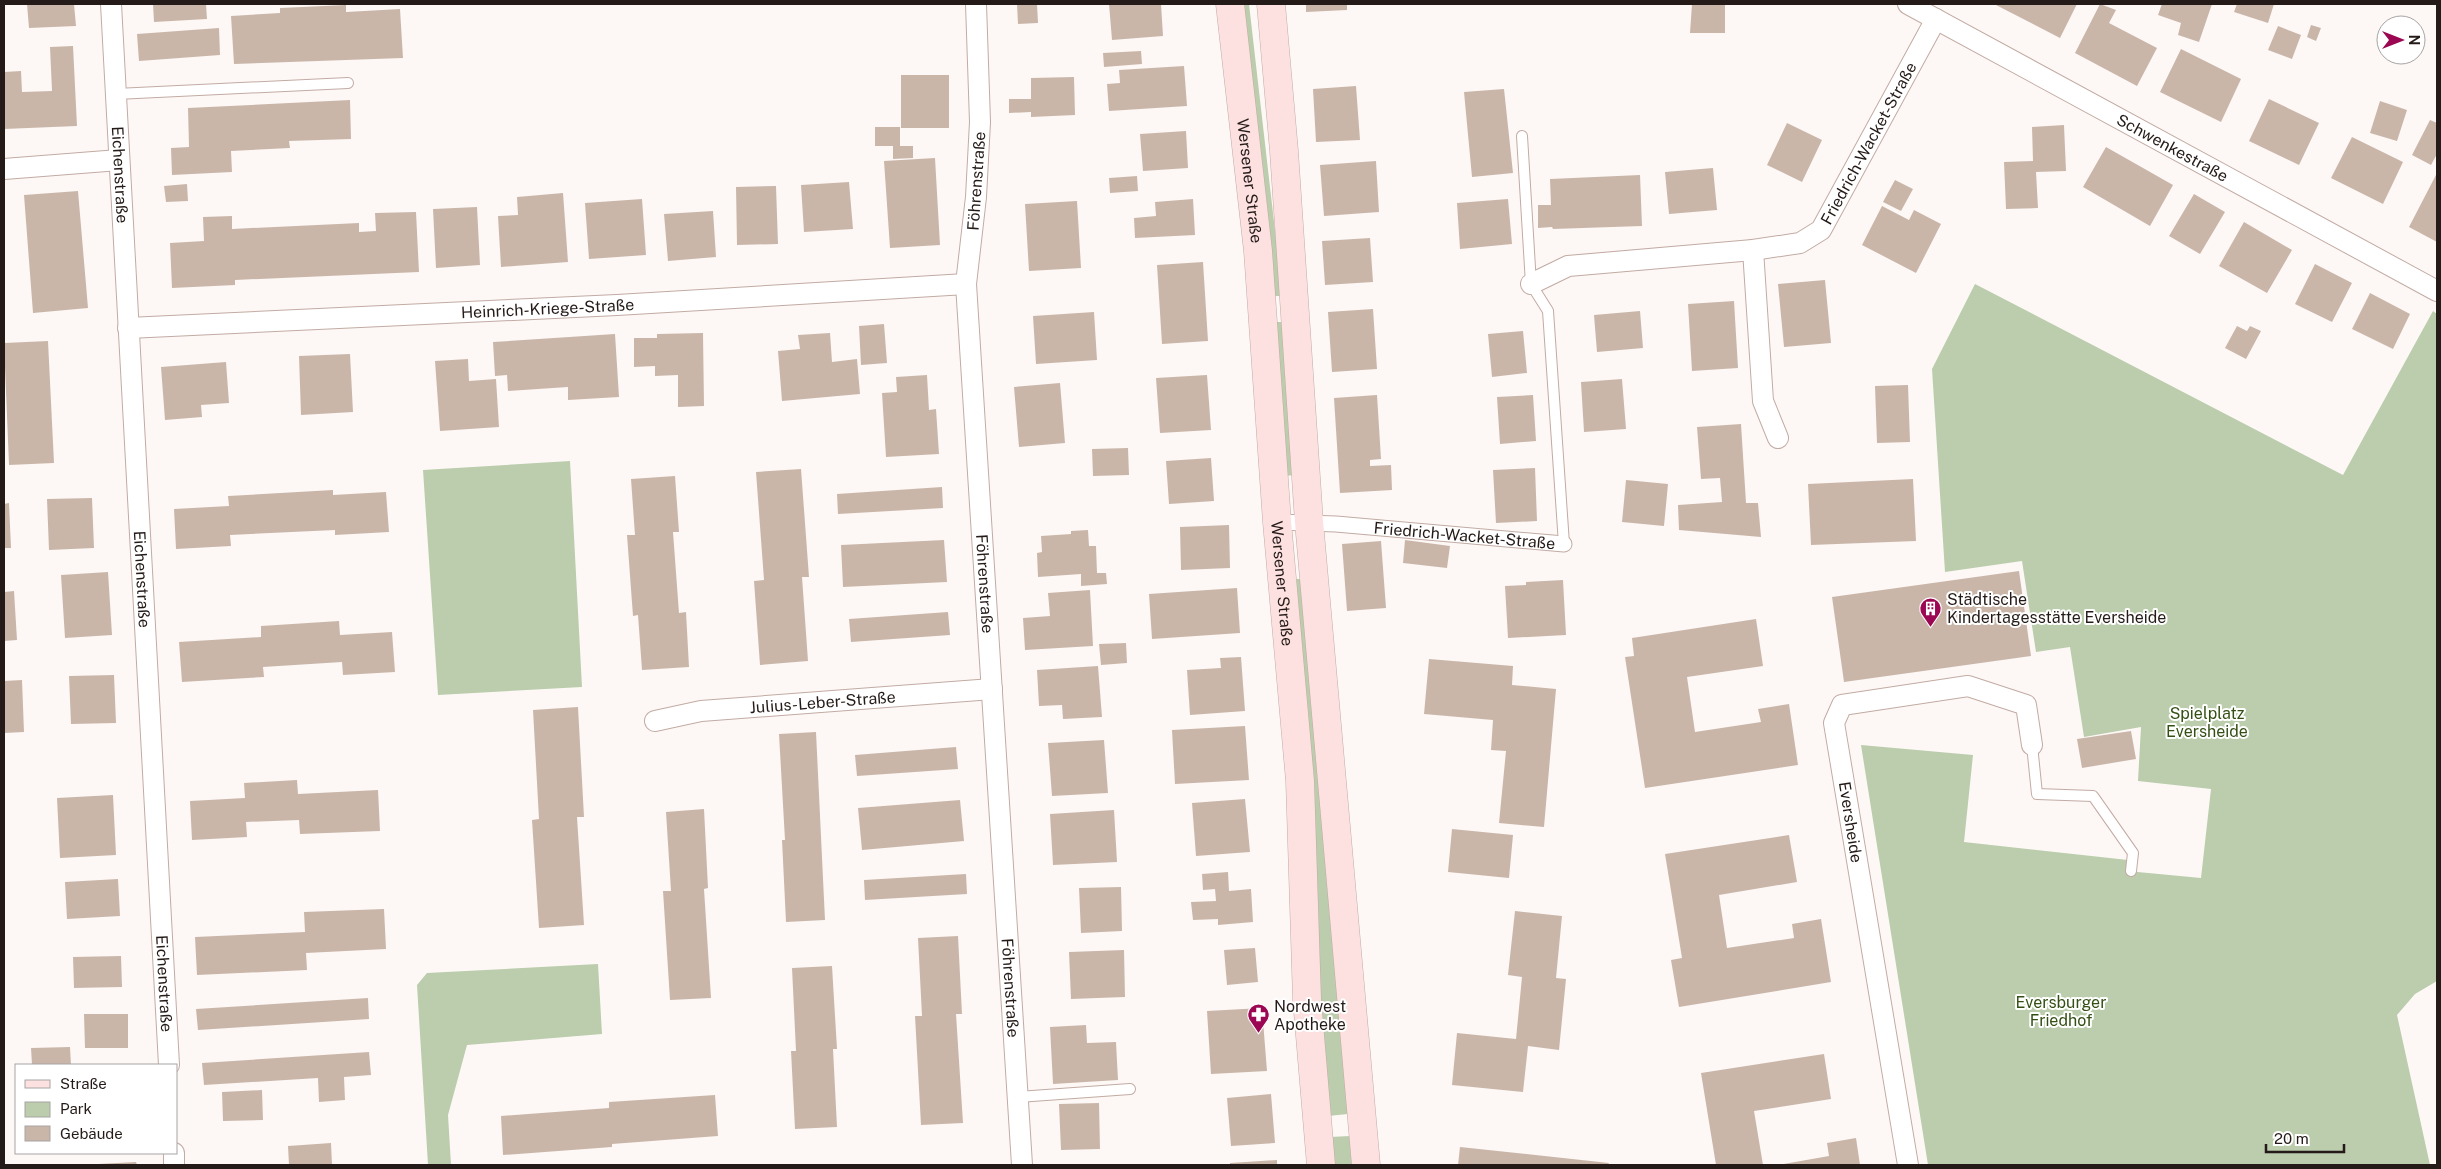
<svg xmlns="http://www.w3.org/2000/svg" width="2441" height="1169" viewBox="0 0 2441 1169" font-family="'Public Sans',sans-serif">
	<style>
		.green { fill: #bbcdac }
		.building { fill: #cab6a9 }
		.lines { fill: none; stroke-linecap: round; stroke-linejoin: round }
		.service-casing { stroke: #c2aba3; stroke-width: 12 }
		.pedestrian-casing { stroke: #c2aba3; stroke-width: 17 }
		.minor-casing { stroke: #c2aba3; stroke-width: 22 }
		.secondary-casing { stroke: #c2aba3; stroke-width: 29 }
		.service { stroke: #fff; stroke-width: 10 }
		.pedestrian { stroke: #fff; stroke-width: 15 }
		.minor { stroke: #fff; stroke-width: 20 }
		.secondary { stroke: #fde1e1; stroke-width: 28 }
		.labels { text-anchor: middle; stroke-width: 4; stroke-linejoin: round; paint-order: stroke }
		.street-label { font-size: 16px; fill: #241b18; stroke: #fff }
		.poi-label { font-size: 16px; fill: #241b18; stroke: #fff; text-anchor: start }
		.park-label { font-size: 16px; fill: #344f14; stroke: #fff }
	</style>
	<rect width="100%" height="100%" fill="#fdf8f6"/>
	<path class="green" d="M1241,4H1249L1277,248L1280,296H1273Z
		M1975,284L2343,475L2433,311L2437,314V981L2415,994L2397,1015L2430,1165H1928L1861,745L1973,755L1964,842L2128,860L2127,871L2201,878L2211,789L2138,781L2141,727L2084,737L2070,647L2036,652L2022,561L1945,572L1932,369Z
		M1276,322H1283L1293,475L1286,476Z
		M570,461L582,687L438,695L423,470Z
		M1295,579H1301L1348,1114L1328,1116Z
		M598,964L602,1034L467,1045L448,1115L451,1165H428L417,985L427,973Z
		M1350,1136L1353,1165H1332L1330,1137Z"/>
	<path class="building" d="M27,4H74L76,26L29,28Z
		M153,4H206L207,19L154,22Z
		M1017,4H1037L1038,23L1018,24Z
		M1109,4H1161L1163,36L1112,40Z
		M1306,4H1347V10L1306,12Z
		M1692,4H1725V33H1690Z
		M1994,4H2077L2060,38Z
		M2100,4L2116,10L2109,23L2157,48L2137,86L2075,53Z
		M2162,4H2212L2199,42L2178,35L2181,23L2158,15Z
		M2237,4H2274L2268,23L2234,12Z
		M346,5V12L400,9L403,58L234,64L231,16L280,13V8Z
		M2311,25L2321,28L2316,41L2307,37Z
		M2278,26L2301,35L2292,59L2268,50Z
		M219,28L220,55L139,61L137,34Z
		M73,46L77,126L4,129V72L21,71L22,92L52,91L50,47Z
		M2181,49L2241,79L2221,122L2160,92Z
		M1141,51L1142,64L1104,67L1103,53Z
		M1184,66L1187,106L1109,111L1107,84L1120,83L1119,70Z
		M901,75H949V128H901Z
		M1074,77L1075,115L1031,117V112L1009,113V99H1031V78Z
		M1356,86L1360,140L1316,142L1313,89Z
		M1504,89L1513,173L1472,177L1464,92Z
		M2269,99L2319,123L2299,165L2249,141Z
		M350,100L351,139L289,141L290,148L231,151L232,172L172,175L171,148L189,147L188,108Z
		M2380,101L2407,110L2397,141L2370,133Z
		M2430,120L2437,123V154L2431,165L2412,155Z
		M1787,123L1822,140L1802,182L1767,165Z
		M2064,125L2066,171L2036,172L2038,208L2006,209L2004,162L2033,161L2032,127Z
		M875,127H900V146H913V158L893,159V146H875Z
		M1186,131L1188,168L1143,171L1140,134Z
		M2352,137L2403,162L2383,204L2331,178Z
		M2106,147L2173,185L2150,226L2083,187Z
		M935,158L940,245L890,248L884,161Z
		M1376,161L1379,212L1324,216L1320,165Z
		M1713,168L1717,210L1669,214L1665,172Z
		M2437,173V242L2409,227Z
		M1640,175L1642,226L1553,229L1552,227L1538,228V205H1551L1550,179Z
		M1137,176L1138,191L1110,193L1109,178Z
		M1895,180L1913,189L1901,211L1883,202Z
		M849,182L853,229L804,232L801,185Z
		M187,184L188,201L166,202L164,186Z
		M776,186L778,244L737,245L736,187Z
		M78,191L88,308L33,313L24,195Z
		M563,193L568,262L501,267L498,216L518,215L517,197Z
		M2194,194L2225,212L2200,254L2169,236Z
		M642,199L646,255L589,259L585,203Z
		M1193,199L1195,235L1135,238L1134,218L1156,216L1155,202Z
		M1508,199L1512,244L1460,249L1457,203Z
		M1077,201L1081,268L1029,271L1025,204Z
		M1882,206L1909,220L1914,210L1941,224L1916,273L1862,245Z
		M477,207L480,265L436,268L433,209Z
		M713,211L716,257L668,261L664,214Z
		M416,212L419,272L235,280V285L172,288L170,243L204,241L203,217L232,216V229L359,223V232L376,231L375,213Z
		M2244,222L2292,250L2267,293L2219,266Z
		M1370,238L1373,282L1325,285L1322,241Z
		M1203,262L1208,341L1162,344L1157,265Z
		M2315,264L2352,283L2332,322L2295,304Z
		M1825,280L1831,343L1784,347L1778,284Z
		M2370,293L2410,314L2393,349L2352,329Z
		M1734,301L1738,368L1692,371L1688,304Z
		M1373,309L1377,369L1332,372L1328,312Z
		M1640,311L1643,348L1597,352L1594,315Z
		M1094,312L1097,360L1036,364L1033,316Z
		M884,324L887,363L861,365L859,326Z
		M2237,326L2247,331L2250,326L2261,331L2246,359L2225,348Z
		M1523,331L1527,373L1492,377L1488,334Z
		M703,333L704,406L678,407V375L655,376V366L634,367V338H657V334Z
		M830,333L832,362L857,359L860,394L782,401L778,351L800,349L798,335Z
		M615,334L619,397L568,400V387L508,391L507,375L495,376L493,342Z
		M48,341L54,463L9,465L4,343Z
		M350,354L353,412L301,415L299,356Z
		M468,359L469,381L496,379L499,427L440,431L435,361Z
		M226,362L229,403L201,405L202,417L165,420L161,367Z
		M927,375L929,410L936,409L939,454L886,457L882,393L897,392L896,377Z
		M1207,375L1211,430L1160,433L1156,378Z
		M1622,379L1626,429L1584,432L1581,382Z
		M1060,383L1065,443L1019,447L1014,387Z
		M1908,385L1910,442L1877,443L1875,386Z
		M1377,395L1381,459L1370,460V466L1391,465L1392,490L1340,493L1334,398Z
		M1533,395L1536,441L1500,444L1497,397Z
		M1741,424L1746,503H1758L1761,537L1679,530L1678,505L1722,502L1720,478L1701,479L1697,427Z
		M1128,448L1129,475L1093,476L1092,449Z
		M1211,458L1214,501L1169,504L1166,461Z
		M1535,468L1537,521L1496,523L1493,470Z
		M801,469L809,577H802L808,661L760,665L754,581L764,580L756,472Z
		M675,476L679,532H673L679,613L686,612L689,667L642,670L638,615L633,616L627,535H635L631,479Z
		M1913,479L1916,541L1811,545L1808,484Z
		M1626,480L1668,484L1664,526L1622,522Z
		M942,487L943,508L838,514L837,494Z
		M333,490V495L386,492L389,532L335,535V530L230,535L231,546L176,549L174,509L229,506L228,496Z
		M92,498L94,548L49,550L47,499Z
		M9,503L11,548H4V504Z
		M1229,525L1230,568L1181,570L1180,527Z
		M1088,530L1089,546H1096L1097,573H1106L1107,584L1081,586V574L1038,577L1037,553L1042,552L1041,536L1071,534V531Z
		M944,540L947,582L843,587L841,545Z
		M1405,540L1450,546L1447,568L1403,563Z
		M1381,541L1386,608L1347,611L1342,544Z
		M2019,571L2031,656L1844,682L1832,597Z
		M108,572L112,635L65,638L61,575Z
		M1563,580L1566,635L1508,638L1505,586L1526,585V582Z
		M1237,588L1240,633L1152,639L1149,594Z
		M1090,590L1093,646L1025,650L1023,618L1050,616L1048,593Z
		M14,591L17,640L4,641V592Z
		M948,612L950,635L851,642L849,619Z
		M1756,619L1763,666L1687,677L1695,732L1761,722L1758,709L1789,704L1798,765L1645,788L1625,657L1634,656L1632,638Z
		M339,621L340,635L392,632L395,672L343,675L342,662L263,667L264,677L182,682L179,642L261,637V626Z
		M1126,643L1127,663L1101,665L1099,644Z
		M1241,657L1245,711L1190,715L1187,670L1221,668L1220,658Z
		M1429,659L1513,666L1512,685L1556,689L1544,827L1499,823L1506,751L1491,750L1493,720L1424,714Z
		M1098,666L1102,717L1063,719L1062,705L1039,706L1037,670Z
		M114,675L116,723L71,724L69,676Z
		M22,680L24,732L4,733V681Z
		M578,707L584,817H577L584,925L539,928L532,820L539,819L533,710Z
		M1245,726L1249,780L1175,784L1172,730Z
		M2131,731L2136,759L2082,768L2077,739Z
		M816,732L825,920L786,922L782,840H785L779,734Z
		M1104,740L1108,793L1052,796L1048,743Z
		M956,747L958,769L857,776L855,755Z
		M297,780L298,794L378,790L380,831L300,834L299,820L246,822L247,837L192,840L190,801L245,798L244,783Z
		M113,795L116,855L60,858L57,798Z
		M1245,799L1250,852L1196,856L1192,803Z
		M960,800L964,841L862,850L858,808Z
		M704,809L708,888L704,889L711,998L670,1000L663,891H671L666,812Z
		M1114,810L1117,862L1053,865L1050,814Z
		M1452,829L1513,835L1509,878L1448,872Z
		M1789,835L1797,882L1719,895L1727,948L1794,938L1792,924L1821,919L1831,982L1679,1007L1671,960L1682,958L1665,854Z
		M1228,872L1229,891L1251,889L1253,922L1218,925V919L1193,920L1191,902L1216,901L1215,889L1203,890L1202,874Z
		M966,874L967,894L865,900L864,880Z
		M118,879L120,916L67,919L65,882Z
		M1121,887L1122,931L1081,933L1079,888Z
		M384,909L386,949L306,953L307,970L197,975L195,937L305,932L304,912Z
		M1515,911L1562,916L1556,978L1566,979L1559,1050L1528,1046L1523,1092L1452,1085L1457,1033L1516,1039L1522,977L1508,975Z
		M958,936L962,1014H956L963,1123L921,1125L915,1016H922L918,938Z
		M1255,948L1258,982L1227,985L1224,950Z
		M1124,950L1125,997L1071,999L1069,952Z
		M121,956L122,987L74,988L73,957Z
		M832,966L837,1049H833L837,1127L795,1129L791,1051H796L792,968Z
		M368,998L369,1019L198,1030L196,1009Z
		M1262,1008L1267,1071L1211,1074L1207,1011Z
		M84,1014H128V1048H85Z
		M1086,1025L1087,1043L1116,1042L1118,1080L1053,1084L1050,1027Z
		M70,1047L71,1065H32L31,1048Z
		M369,1052L371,1075L344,1077L345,1100L319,1102L318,1078L204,1085L202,1063Z
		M1824,1054L1831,1099L1754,1111L1763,1165H1716L1701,1073Z
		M262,1090L263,1120L223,1121L222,1092Z
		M1271,1094L1275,1143L1231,1146L1227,1098Z
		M715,1095L718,1136L612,1144V1147L503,1155L501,1116L609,1108V1102Z
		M1099,1103L1100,1149L1061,1150L1059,1104Z
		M1856,1138L1860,1165H1778L1829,1156L1827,1143Z
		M331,1143L332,1165H289L288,1146Z
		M1460,1147L1609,1163L1608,1165H1458Z
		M1277,1160V1165H1230V1163Z
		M136,1162L137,1165H98V1164Z"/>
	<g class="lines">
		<defs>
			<path id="service" d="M116,94L348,83
				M1522,136L1531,284L1548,311L1564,544
				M2032,745L2037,794L2093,796L2133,853L2131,871
				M1018,1097L1130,1089"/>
			<g id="pedestrian">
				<path id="s1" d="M1277,522L1336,524L1564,544"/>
			</g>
			<g id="minor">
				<path id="s2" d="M111,4L169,1065"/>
				<path id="s3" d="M976,4L980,122L976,197L966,284L1022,1165"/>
				<path id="s4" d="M1908,4L2437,291"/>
				<path d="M4,169L119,160"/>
				<path d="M1753,250L1763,401L1778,438"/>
				<path id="s5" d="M1531,284L1568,266L1753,250L1800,243L1821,230L1936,19"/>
				<path id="s6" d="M128,328L617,305L966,284"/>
				<path id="s7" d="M655,721L701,711L992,689"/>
				<path d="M174,1153V1165"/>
				<path d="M1908,1165L1834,723L1842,705L1968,686L2026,705L2032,745"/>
			</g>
			<g id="secondary">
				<path id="s8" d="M1230,4L1258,251L1277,522L1300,781L1307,1000L1321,1165"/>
				<path d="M1271,4L1284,151L1309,522L1366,1165"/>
			</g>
		</defs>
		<use href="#service" class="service-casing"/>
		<use href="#pedestrian" class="pedestrian-casing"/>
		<use href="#minor" class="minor-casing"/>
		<use href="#secondary" class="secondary-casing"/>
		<use href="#service" class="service"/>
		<use href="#pedestrian" class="pedestrian"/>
		<use href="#minor" class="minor"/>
		<use href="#secondary" class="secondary"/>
	</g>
	<defs>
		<symbol id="building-pin" viewBox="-11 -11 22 30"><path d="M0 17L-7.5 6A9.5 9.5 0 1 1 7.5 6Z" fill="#9c0754" stroke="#fff"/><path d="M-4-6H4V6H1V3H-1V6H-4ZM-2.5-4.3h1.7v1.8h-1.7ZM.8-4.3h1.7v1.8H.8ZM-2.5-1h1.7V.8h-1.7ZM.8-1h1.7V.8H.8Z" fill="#fff"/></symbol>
		<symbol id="pharmacy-pin" viewBox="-11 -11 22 30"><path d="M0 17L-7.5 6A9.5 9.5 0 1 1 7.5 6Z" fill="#9c0754" stroke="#fff"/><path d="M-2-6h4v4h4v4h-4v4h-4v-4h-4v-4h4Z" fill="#fff"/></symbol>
	</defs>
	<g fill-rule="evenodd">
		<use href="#building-pin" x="1918" y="596" width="25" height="34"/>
		<use href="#pharmacy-pin" x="1246" y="1002" width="25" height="34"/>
	</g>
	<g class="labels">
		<g class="street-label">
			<text dy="6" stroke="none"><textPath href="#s5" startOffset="398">Friedrich-Wacket-Straße</textPath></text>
			<text dy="6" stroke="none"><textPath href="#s4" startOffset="301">Schwenkestraße</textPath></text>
			<text dy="6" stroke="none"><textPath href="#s2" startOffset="171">Eichenstraße</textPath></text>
			<text dy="6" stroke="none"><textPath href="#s8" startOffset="178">Wersener Straße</textPath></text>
			<text transform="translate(976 181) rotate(-86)" y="6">Föhrenstraße</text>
			<text dy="6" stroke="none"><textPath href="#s6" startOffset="420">Heinrich-Kriege-Straße</textPath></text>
			<text dy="6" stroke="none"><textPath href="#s1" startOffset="188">Friedrich-Wacket-Straße</textPath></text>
			<text dy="6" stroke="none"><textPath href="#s2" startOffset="576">Eichenstraße</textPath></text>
			<text dy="6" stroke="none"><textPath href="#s3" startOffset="581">Föhrenstraße</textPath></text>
			<text dy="6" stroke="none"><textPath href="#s8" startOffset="582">Wersener Straße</textPath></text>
			<text dy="6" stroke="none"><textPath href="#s7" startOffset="169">Julius-Leber-Straße</textPath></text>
			<text transform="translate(1851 822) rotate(81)" y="6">Eversheide</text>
			<text dy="6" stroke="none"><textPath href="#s2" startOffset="981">Eichenstraße</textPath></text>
			<text dy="6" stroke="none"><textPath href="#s3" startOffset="986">Föhrenstraße</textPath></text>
		</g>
		<g class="poi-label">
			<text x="1947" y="605">Städtische<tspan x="1947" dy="18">Kindertagesstätte Eversheide</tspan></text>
			<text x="1274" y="1012">Nordwest<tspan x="1274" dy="18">Apotheke</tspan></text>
		</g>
		<g class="park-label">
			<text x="2207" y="719">Spielplatz<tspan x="2207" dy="18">Eversheide</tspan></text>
			<text x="2061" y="1008">Eversburger<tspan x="2061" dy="18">Friedhof</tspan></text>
		</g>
	</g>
	<rect width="2441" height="1169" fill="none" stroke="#241b18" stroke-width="10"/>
	<rect x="15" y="1064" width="162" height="90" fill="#ffffff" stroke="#a7a4a3"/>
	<rect x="25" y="1080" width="25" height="8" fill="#fde1e1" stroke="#a7a4a3"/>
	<text x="60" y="1089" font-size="15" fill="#241b18">Straße</text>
	<rect x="25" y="1102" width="25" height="15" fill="#bbcdac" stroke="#a7a4a3"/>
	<text x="60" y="1114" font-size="15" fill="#241b18">Park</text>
	<rect x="25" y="1126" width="25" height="15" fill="#cab6a9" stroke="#a7a4a3"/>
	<text x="60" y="1139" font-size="15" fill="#241b18">Gebäude</text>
	<g transform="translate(2401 40) rotate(90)"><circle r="24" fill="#ffffff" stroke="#a7a4a3"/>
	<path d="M0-4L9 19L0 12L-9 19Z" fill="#9c0754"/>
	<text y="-8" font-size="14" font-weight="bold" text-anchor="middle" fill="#241b18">N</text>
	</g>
	<path d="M2266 1144v8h78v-8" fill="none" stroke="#241b18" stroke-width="2.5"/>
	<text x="2274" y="1144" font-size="15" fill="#241b18" stroke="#ffffff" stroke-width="4" paint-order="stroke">20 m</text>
</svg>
